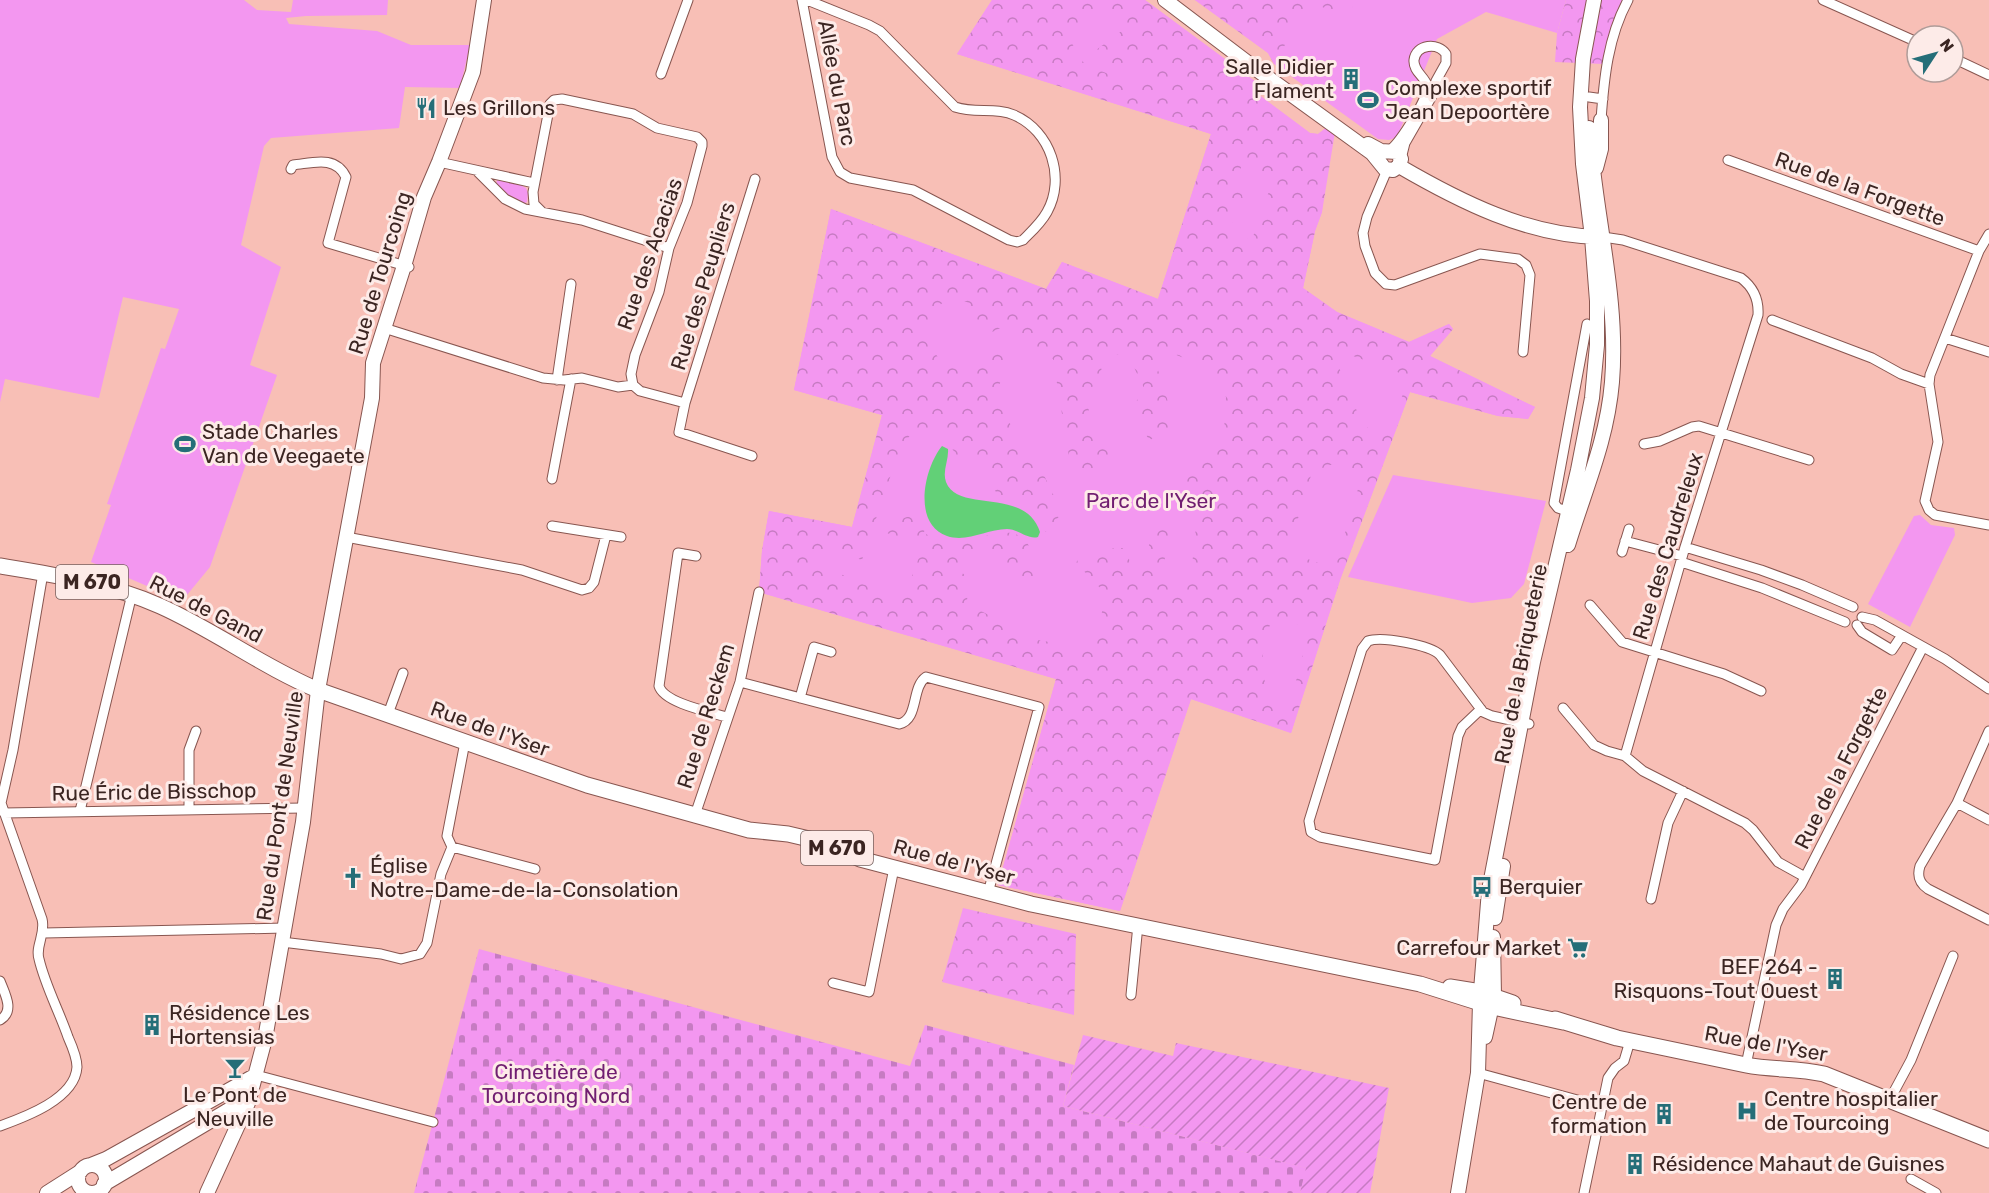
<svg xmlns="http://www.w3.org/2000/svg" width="1989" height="1193" viewBox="0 0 1989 1193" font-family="Rubik,sans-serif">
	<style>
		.green { fill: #f397f0 }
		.forest { fill: url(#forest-crowns); fill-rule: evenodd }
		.cemetery { fill: url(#cemetery-stones) }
		.garden { fill: url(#garden-furrows) }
		.water { fill: #62d077 }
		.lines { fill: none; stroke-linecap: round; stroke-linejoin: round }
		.street-casing { stroke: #885650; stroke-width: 11 }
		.secondary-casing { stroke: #885650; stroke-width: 16 }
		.primary-casing { stroke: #885650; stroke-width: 17 }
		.street { stroke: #fff; stroke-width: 9 }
		.secondary { stroke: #fff; stroke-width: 14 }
		.primary { stroke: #fff; stroke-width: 15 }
		.labels { text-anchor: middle; stroke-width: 6; stroke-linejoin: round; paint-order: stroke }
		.shield { fill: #fdebe8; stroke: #75605d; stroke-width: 1.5 }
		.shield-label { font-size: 20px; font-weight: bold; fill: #3b2522 }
		.poi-label { font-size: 21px; fill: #3b2522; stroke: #fdebe8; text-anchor: start }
		.street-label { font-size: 21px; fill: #3b2522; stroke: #fdebe8 }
		.park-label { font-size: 21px; fill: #711e71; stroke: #fdebe8 }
	</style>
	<defs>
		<pattern id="forest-crowns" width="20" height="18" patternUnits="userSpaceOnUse" patternTransform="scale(1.5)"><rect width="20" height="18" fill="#f397f0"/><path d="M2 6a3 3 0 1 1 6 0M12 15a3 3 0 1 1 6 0" fill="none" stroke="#c67bc2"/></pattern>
		<pattern id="cemetery-stones" width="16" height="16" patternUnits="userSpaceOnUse" patternTransform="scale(1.5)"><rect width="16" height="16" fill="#f397f0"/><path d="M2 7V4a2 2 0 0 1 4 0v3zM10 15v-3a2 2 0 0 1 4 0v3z" fill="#c67bc2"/></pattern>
		<pattern id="garden-furrows" width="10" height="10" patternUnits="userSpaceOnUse" patternTransform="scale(1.5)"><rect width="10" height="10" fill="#f397f0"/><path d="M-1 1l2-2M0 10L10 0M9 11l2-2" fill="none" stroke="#c67bc2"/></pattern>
	</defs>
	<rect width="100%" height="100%" fill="#f8bfb6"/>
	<path class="green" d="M0,0H244L257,10L291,12L293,0H388L387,15L306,16L286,18L289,24L377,31L411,45H470L460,88L405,87L399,128L271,138L264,146L241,245L281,267L250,365L277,375L210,567L182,601L91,562L111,505L107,504L161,348L165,349L179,309L123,297L99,398L5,379L0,402Z
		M992,0H1145L1260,85L1255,92L1310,133L1318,134L1326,128L1322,212L1315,231L1303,288L1337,312L1409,342L1449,324L1453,329L1430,356L1535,407L1528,419L1498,416L1410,392L1340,580L1291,733L1191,699L1120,911L998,885L1056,679L759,592L762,551L769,511L852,527L882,415L794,390L831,209L1046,289L1062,262L1158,299L1211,134L957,54Z
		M1195,0H1566L1557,33L1486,12L1437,39L1397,137L1389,140L1378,139L1274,64L1268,53Z
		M497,180L518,184L526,188L528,193L527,202L523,204L512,200L496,185Z
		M1393,475L1546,501L1524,584L1511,598L1472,603L1348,577Z
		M1920,515L1931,525L1954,528L1955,535L1910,627L1868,604L1914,516Z"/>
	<path class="forest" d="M992,0H1145L1260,85L1255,92L1310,133L1318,134L1326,128L1335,132L1322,212L1315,231L1303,288L1337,312L1409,342L1449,324L1453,329L1430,356L1535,407L1528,419L1498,416L1410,392L1340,580L1291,733L1191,699L1120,911L998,885L1056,679L759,592L762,551L769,511L852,527L882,415L794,390L831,209L1046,289L1062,262L1158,299L1211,134L957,54ZM1107,12L1123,30L1092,53L1112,67L1127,61L1148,75L1143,87L1085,65L1065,32ZM1242,163L1255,178L1273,184L1265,200L1252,240L1227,234L1243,199L1238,179ZM949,299L967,302L980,324L990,333L1013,322L1026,350L1053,359L1072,475L1111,470L1112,451L1093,427L1085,395L1102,376L1100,355H1128L1145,390L1131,408L1149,440L1177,430L1157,367L1174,354L1211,369L1226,397L1225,422L1216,447L1203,464L1185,471L1181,501L1197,517L1190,585L1161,581L1173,511L1157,510L1143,572L1132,565L1123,548L1083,550L1076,563L1105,593L1101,618L1095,635L1078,647L1038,640L967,604L968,578L958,569L968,555L995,554L1007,566L1015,579L1025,580L1035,577C1038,568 1036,563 1033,555C1020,517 988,538 960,542C948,543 935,539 924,533L925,524L921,514L884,522V532L923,546L905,595L858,583L820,563L832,550L862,560L899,451L913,431L942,433L957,456L980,462L997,494L1029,509L1046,532L1062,513L1041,469L1014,437L999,386L1011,353L1001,342L970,371L946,367L921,336L932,310ZM1331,348L1411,377L1391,420L1378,438L1361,421ZM1333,464L1363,472L1345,533L1330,567L1288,552L1312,472ZM1307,624L1305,647L1291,700L1271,697L1261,671L1265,638L1270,625Z
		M1195,0H1353L1351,16L1309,3L1274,64L1268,53Z
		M1566,0H1623L1603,64L1555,62L1557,33Z
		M963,908L1076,934L1074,1015L942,982Z"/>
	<path class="cemetery" d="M479,949L910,1066L925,1025L1074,1065L1063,1106L1307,1168L1300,1193H414Z"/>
	<path class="garden" d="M1083,1035L1173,1056L1176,1043L1389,1088L1370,1193H1300L1306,1168L1063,1106Z"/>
	<path class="water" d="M942,446L948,449C949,460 942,471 946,482C958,514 1025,486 1040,532L1038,537C1028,540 1018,529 1007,529C987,529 967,543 947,536C912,524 924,468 942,446Z"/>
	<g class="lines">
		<defs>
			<path id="street" d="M802,0L832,157L840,172L850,178L913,190L1009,240L1017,242L1023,240C1032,231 1041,223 1047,212C1066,178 1051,131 1014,115C995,107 975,114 955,107L880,31L869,25L807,0
				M1823,0L1917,42
				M1953,58L1989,75
				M661,74L688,0
				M1589,97L1603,99
				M1601,120C1604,78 1608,37 1628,0
				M1390,150C1400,142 1430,97 1427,85C1424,76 1413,71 1414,60C1416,44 1438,42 1446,54V63L1436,81L1432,96L1405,143L1401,159
				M1728,160L1979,251
				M439,162L534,183
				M291,169L293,165C313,163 335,155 346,177L328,243L409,267
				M1387,170L1367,217L1363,233L1365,246L1375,273L1386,284L1395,285L1480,254L1518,259L1526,265L1530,275L1523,352
				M478,172L505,199L525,209L582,220L669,248
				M542,212L534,204L533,192L550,104L554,100L562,99L633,114L657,128L697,137L702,142V146L687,203L669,248L659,292L635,355L631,374L633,385
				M1989,234L1979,251L1930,375L1929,384L1938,442L1925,501L1929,510L1935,515L1989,525
				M1603,237L1623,240L1741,278C1753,287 1759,299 1758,315L1685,547L1625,756L1643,771L1745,823L1753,830L1778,862L1805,877
				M1772,320L1872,358L1901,374L1929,384
				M384,328L543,378L564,380L582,378L618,387L633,385
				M1945,338L1989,352
				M557,380L571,284
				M633,385L640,391L685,403L679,432L752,456
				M685,403L755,179
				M1644,444L1660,441L1692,427L1699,426L1809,460
				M552,479L571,379
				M1567,511L1558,508L1554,503L1587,324
				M552,526L621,537
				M346,537L522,570L582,590L589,588L594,582L606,535
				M1625,541L1682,556
				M1685,547L1761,570L1802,585L1853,607
				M1622,552L1629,529
				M696,556L678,553L659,686C664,703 710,712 727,717
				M1681,562L1762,588L1845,622
				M1590,605L1622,642L1724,674L1761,691
				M1862,617L1875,620L1945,659L1989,689
				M1857,625L1862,632L1892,650L1902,635
				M740,682L899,724C919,720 911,687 926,677L1039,707L988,893
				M800,698L814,647L831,652
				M1563,708L1594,745L1607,751L1625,756
				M1481,709L1462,727L1458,736L1435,860L1320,837L1311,832L1309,821L1362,649L1368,641C1382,636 1430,645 1440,655L1483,712L1492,716L1529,724
				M388,714L403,673
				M1989,731L1957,803L1920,866C1917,876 1919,883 1928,889L1989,920
				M1957,803L1989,820
				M189,810V750L196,731
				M80,811L132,594
				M4,813L304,808
				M695,815L740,682L759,592
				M452,847L535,869
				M1651,899L1668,823L1683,791
				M44,933L285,928
				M282,942L381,954L401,959L420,954L427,943L441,874L452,847L447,836L465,742
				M0,981C5,994 15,1011 0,1020
				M833,983L869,992L894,868
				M1131,995L1138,925
				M1746,1065L1776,925L1783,909L1801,885L1923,647
				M1478,1073L1603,1107
				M256,1075L433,1122
				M1889,1101L1911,1060L1953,956
				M0,1126C25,1117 75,1099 77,1067C77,1057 72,1046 68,1037C59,1011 45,985 39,959C35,946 46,934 42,919L1,803L13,750L43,573
				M1911,1179L1936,1193
				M1584,1193L1608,1078L1615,1068L1624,1061L1630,1041"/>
			<path id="secondary" d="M1165,0L1256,69L1372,153L1385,169L1393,170L1399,166
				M1368,144L1381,151L1397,152L1401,159L1399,166
				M1399,166C1459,201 1528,236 1599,237
				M1596,168L1601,149V120
				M1568,545C1585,489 1607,441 1612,382C1619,296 1594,212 1589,128
				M1495,918L1503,866
				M1485,1037L1494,996L1493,937
				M91,1165L106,1159L256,1075
				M78 1179a14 14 0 1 1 28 0a14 14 0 1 1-28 0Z
				M104,1184L232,1108L246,1109
				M47,1193L80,1172
				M207,1193L248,1103L265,1039L303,822L318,690L372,398L373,363L404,266L424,197L439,162L473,72L484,0
				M1458,1193L1478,1073L1480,1003L1489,890L1533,662L1578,470L1592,398L1597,345V301L1592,237L1583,164L1580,107L1583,59L1594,0"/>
			<path id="primary" d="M0,566C55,575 108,583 160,606C214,630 263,667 318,690L587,785L749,830L788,834L822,842L860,859L1031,904L1420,984L1493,1007L1563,1022
				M1450,987L1481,992L1513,1003
				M1555,1019L1617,1038L1746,1065C1772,1070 1798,1068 1824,1074L1989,1140"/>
		</defs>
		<use href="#street" class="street-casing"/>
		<use href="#secondary" class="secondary-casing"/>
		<use href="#primary" class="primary-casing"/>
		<use href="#street" class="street"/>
		<use href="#secondary" class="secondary"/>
		<use href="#primary" class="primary"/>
	</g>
	<defs>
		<symbol id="building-bare" viewBox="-9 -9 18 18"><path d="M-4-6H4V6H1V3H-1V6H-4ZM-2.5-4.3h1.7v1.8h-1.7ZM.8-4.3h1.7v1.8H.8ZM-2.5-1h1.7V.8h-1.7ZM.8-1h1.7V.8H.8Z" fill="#256e78" stroke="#fdebe8" stroke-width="2.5" paint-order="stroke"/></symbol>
		<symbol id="stadium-bare" viewBox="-9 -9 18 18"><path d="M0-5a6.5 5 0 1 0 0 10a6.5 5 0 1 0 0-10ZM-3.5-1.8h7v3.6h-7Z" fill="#256e78" stroke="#fdebe8" stroke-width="2.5" paint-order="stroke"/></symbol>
		<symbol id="restaurant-bare" viewBox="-9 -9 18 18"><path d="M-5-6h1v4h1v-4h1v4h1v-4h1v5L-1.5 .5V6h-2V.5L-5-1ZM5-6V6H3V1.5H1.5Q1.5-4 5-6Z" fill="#256e78" stroke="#fdebe8" stroke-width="2.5" paint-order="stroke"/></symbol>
		<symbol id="church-bare" viewBox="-9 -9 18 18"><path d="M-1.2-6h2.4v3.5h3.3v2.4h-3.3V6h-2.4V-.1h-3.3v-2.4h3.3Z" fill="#256e78" stroke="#fdebe8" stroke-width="2.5" paint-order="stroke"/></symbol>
		<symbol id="bus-bare" viewBox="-9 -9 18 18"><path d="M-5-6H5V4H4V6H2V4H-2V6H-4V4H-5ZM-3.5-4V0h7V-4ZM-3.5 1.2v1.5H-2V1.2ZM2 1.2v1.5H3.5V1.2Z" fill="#256e78" stroke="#fdebe8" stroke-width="2.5" paint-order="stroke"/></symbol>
		<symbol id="supermarket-bare" viewBox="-9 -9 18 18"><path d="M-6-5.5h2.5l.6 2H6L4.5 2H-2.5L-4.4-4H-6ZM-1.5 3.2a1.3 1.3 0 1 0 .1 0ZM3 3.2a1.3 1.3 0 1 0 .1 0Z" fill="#256e78" stroke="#fdebe8" stroke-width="2.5" paint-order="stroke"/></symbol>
		<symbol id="bar-bare" viewBox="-9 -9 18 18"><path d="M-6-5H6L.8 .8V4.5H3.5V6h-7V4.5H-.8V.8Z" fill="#256e78" stroke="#fdebe8" stroke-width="2.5" paint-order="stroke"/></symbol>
		<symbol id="hospital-bare" viewBox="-9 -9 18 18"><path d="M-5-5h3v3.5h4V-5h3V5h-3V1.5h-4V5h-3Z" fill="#256e78" stroke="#fdebe8" stroke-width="2.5" paint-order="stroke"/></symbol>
	</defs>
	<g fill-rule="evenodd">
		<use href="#building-bare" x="1336" y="64" width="30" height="30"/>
		<use href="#stadium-bare" x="1353" y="85" width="30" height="30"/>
		<use href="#restaurant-bare" x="411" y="93" width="30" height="30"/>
		<use href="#stadium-bare" x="170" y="429" width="30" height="30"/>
		<use href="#church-bare" x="338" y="863" width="30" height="30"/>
		<use href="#bus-bare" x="1467" y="872" width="30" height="30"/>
		<use href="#supermarket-bare" x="1563" y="933" width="30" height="30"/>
		<use href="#building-bare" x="1820" y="964" width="30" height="30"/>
		<use href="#building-bare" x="137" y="1010" width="30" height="30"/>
		<use href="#bar-bare" x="220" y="1053" width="30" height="30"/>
		<use href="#hospital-bare" x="1732" y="1096" width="30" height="30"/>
		<use href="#building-bare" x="1649" y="1099" width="30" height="30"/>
		<use href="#building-bare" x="1620" y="1149" width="30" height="30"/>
	</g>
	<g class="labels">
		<g class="shield">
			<rect x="56" y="565" width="72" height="34" rx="4.5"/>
			<rect x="801" y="831" width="72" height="34" rx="4.5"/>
		</g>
		<g class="shield-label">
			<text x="92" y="589">M 670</text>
			<text x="837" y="855">M 670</text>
		</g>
		<g class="poi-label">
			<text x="1334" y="74" text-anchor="end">Salle Didier<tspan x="1334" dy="24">Flament</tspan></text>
			<text x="1385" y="95">Complexe sportif<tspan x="1385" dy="24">Jean Depoortère</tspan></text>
			<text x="443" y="115">Les Grillons</text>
			<text x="202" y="439">Stade Charles<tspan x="202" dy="24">Van de Veegaete</tspan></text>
			<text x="370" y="873">Église<tspan x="370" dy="24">Notre-Dame-de-la-Consolation</tspan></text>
			<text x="1499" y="894">Berquier</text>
			<text x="1561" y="955" text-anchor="end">Carrefour Market</text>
			<text x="1818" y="974" text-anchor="end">BEF 264 -<tspan x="1818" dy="24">Risquons-Tout Ouest</tspan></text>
			<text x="169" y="1020">Résidence Les<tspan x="169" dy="24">Hortensias</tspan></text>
			<text x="235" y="1102" text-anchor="middle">Le Pont de<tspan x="235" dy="24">Neuville</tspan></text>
			<text x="1764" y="1106">Centre hospitalier<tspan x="1764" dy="24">de Tourcoing</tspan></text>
			<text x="1647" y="1109" text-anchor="end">Centre de<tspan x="1647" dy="24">formation</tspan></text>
			<text x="1652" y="1171">Résidence Mahaut de Guisnes</text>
		</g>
		<g class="street-label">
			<text transform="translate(837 83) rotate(79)" y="7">Allée du Parc</text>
			<text transform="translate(1860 189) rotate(20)" y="7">Rue de la Forgette</text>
			<text transform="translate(650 254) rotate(-71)" y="7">Rue des Acacias</text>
			<text transform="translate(380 273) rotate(-73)" y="7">Rue de Tourcoing</text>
			<text transform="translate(703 286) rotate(-73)" y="7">Rue des Peupliers</text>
			<text transform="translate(1668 546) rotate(-73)" y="7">Rue des Caudreleux</text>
			<text transform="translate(206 609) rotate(27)" y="7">Rue de Gand</text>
			<text transform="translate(1521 664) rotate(-79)" y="7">Rue de la Briqueterie</text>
			<text transform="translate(706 716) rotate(-73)" y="7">Rue de Reckem</text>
			<text transform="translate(490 729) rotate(20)" y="7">Rue de l'Yser</text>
			<text transform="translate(1841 768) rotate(-63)" y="7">Rue de la Forgette</text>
			<text transform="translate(154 792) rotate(-1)" y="7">Rue Éric de Bisschop</text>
			<text transform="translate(280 806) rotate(-82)" y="7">Rue du Pont de Neuville</text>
			<text transform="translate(954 862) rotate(15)" y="7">Rue de l'Yser</text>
			<text transform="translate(1766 1044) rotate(10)" y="7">Rue de l'Yser</text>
		</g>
		<g class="park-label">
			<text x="1151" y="508">Parc de l'Yser</text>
			<text x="556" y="1079">Cimetière de<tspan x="556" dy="24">Tourcoing Nord</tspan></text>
		</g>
	</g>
	<g transform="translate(1935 54) rotate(54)"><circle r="28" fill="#fdebe8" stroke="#af9c99" stroke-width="1.5"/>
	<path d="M0-4.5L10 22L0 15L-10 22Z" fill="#256e78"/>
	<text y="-9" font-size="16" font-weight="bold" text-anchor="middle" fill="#3b2522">N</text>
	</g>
</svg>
